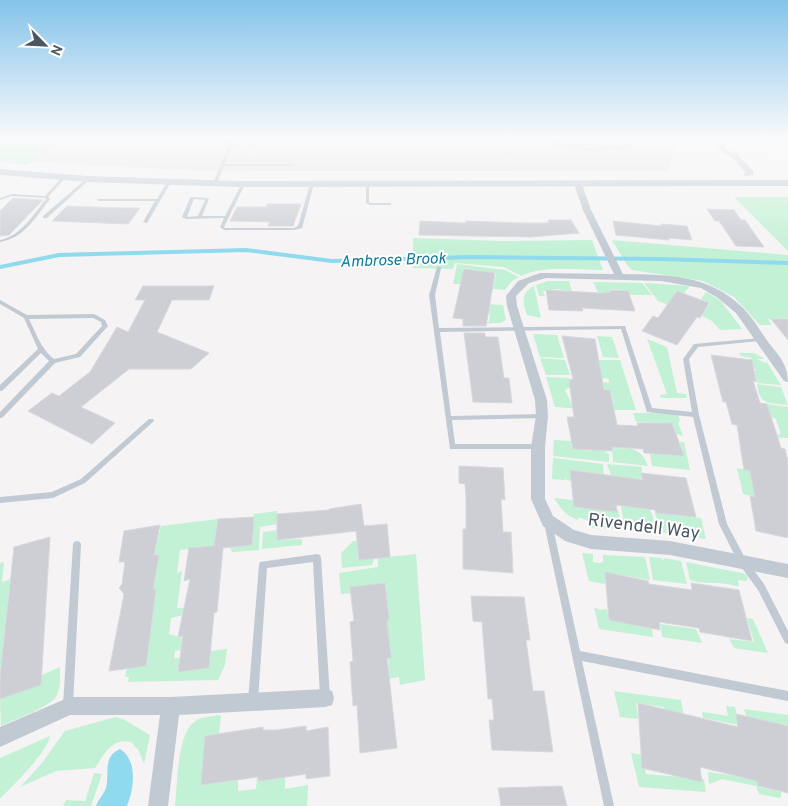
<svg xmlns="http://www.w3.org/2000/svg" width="788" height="806" viewBox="0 0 788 806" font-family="Overpass,sans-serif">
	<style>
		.education { fill: #e6e4e5 }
		.green { fill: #c3f1d5 }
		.water { fill: #90daee }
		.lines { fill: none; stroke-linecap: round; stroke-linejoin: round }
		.stream { stroke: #90daee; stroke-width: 4 }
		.building { fill: #cdcfd5; stroke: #d7d9de }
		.service { fill: #c1cad2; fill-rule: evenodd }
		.minor { fill: #c1cad2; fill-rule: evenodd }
		.secondary { fill: #c1cbd6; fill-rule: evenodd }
		.labels { text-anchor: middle; stroke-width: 4; stroke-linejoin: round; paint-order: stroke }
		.far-water-label { font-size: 16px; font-style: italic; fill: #0c7c9b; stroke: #fff }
		.street-label { font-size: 18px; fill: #4a5661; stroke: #fff }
	</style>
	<rect width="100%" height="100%" fill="#f5f3f3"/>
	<path class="education" d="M66,139H677L669,171H203L32,162Z"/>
	<path class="green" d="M0,139H66L28,165L0,162Z
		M734,197H788V251Z
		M413,238L499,241L592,240L603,270C576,270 546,265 521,276L504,267L455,263L453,269L413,268Z
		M612,240L788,255V318L768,319L772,325H760L734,297L703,281L632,270L627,265Z
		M457,264L505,270L519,277L512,281L505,290L493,289L496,273L464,268L466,284H453Z
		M548,281H569L572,292L558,289L544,291L543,292L545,296H539L536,285Z
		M593,282L642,283L652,295H629L625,290L610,289L609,292H598Z
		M644,283L690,286L684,293L676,291L668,305L658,301Z
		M534,286L541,318L527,315C522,302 521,293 534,286Z
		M706,292L721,301L742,329L720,330L712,321L698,314L705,311L710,303L701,299Z
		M485,304L503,305L506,320L500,323L475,324L489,322L490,314L487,313Z
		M533,334L557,335L564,358L540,357Z
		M597,336L612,337L619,358L603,357Z
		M647,339L667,347L677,393L686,394L687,398H663L660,397V395L667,394Z
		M739,353H754L763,358L764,359H757L765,363L766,361L781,385L757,383L753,371H756L750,360L752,358L741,356Z
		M540,358L565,360L570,375H546Z
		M598,360H620L636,410H605L614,404L610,390H605L603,382L609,383V379L602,378Z
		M546,377L569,378L570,387L565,390L572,405L584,409L555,407Z
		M757,384L781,387L788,405C770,403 759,406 757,384Z
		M767,404L788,407V438L769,437L781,434L776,419L771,417Z
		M633,413H678L680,421L678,422L683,436L676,434L672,423L636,422Z
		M554,440L571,441L573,449L592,451V447H605L606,453L609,454V462L553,456Z
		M680,442H684L690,470L652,466L649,450L661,451L663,455L684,456Z
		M612,448C630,449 641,446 648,466L613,462Z
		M553,458L603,464L604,477L591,475L590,472L571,470V481L566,480L565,475V480L552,479Z
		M607,464L642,467V479L612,478Z
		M737,468L750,471L755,497L743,494Z
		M554,498L573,500L574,508L618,510L622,529L594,528L590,527L591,522L579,517L578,520C565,515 561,509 554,498Z
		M621,506L649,508L652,514L657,531L625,529Z
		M277,511L278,524L260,527L259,550L232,552L230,548L252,545L254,514Z
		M655,513L701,518L706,539L660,532Z
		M218,519L214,546L180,550L177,573L182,571L177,608H184L183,615L171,618L169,634L182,638L181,650L175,651L174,658H180L178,672L209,668L211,651L227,649L225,665L218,680L128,682L129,677H125L127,668L146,665L156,589H153L159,555H154L161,526Z
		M277,530L278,540L302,539V545L262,549L263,532Z
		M353,541H357L374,559L372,565L342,568L341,553Z
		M582,553L593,554V562L599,563L603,562V555L645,557L650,580L605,572V584L589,581Z
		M416,554L425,680L400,685L399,677L389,679L387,622L389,619L385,583L350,587V593L341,594L339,573L378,567V558Z
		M649,557L661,558L664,561V558L681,561L687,584L653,580Z
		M4,562L2,582L10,579L0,676V563Z
		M686,562L746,574L748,579L746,581L738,580L739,587C720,580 707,586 690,580Z
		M594,607L600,610L607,609L609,621L651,622L653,637L599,629Z
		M747,618L753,619L768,653L734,648L729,639L754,642Z
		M660,624L696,629L702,643L662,637Z
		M60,667C60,676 61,687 57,695C52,707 14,719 1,726L0,699L41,685L42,675Z
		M614,691L681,700L684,717L665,714L664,707L636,703L638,719L620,717Z
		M726,706L735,707L739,725L703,718L702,712L728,716Z
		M744,709L788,715V725L765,722L749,726Z
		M217,715L221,716L219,734L205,736L201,785L238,780V791L256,789L257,777H285V789L308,785L307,806H175C178,784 176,737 194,722C200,717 210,717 217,715Z
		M115,717L123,719L150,735L144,764L139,751L131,742C111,737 104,755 95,768L56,771L20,787L42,763L65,731Z
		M50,736C47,753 13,785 0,799V758Z
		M631,753L642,755L646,774L704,779L706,792L639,787Z
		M708,772L756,779L758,787L781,792V797L779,798L759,794L756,786L722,779L709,784Z
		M94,773L102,774L91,806H63L66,800L85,801Z"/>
	<path class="water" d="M120,749C138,760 134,789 127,806H96C98,800 104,794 106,788C110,773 102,757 120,749Z"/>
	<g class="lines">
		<path class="stream" d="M0,267L59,255L246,250L332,261L472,257L660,259L788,263"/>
	</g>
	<path class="building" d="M13,198L43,200L9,235L0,236V211Z
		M267,204H301L293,226H268L270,222L230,221L237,207H266Z
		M67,206L121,208H140L128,224L52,221Z
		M707,209L734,210L741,220H745L764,247L736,246L719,221H715Z
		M548,220H571L579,233L530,237L419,235L420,221L466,223V221L526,223H549Z
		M613,221L661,226V224L687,226L692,240L669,238V240L616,235Z
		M464,269L495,273L486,326H463V319L453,318Z
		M143,286H214L209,300H172L157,332L209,353L191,369H129L81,407L115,423L92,444L28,411L52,393L59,396L90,372L117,327L128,332L145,300H135Z
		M546,290L599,293L611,292L610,290L628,291L635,311L582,308L583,311L549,310Z
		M677,291L709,303L700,318L697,317L677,345L642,331L653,316L658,318Z
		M771,319H788V340Z
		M464,333H485V337H498L504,378H509L512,403L473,402Z
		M562,336L595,339L604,390H610L617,425L638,426L637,423H672L684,456L644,453L643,449L612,447V451L573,449L567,417H574L569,380L573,379Z
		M711,355L752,360L756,382L753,381L760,403L767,404L781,448L785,449L788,461V538L756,531L750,496L755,497L750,471L744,470L737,425L732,424L726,402H723Z
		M459,466L503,468L505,500L501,499L503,532H511L513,573L463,569V529H466V498L465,484L459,483Z
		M570,470L643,480L641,473L686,478L696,517L656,513L655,510L616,505L617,512L574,507Z
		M361,504L364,526L387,524L390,557L359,560L356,531L277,540V514L329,510V509Z
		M254,517L252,545L223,548L217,612L214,613L209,668L178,672L183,636L178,637L190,579L184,581L189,548L214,546L218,519Z
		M160,525L154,555H159L153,589H156L146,666L109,671L124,594L119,588L122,584L125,562H119L124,531Z
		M50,537L41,685L0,699V676L14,547Z
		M605,572L648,581L649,584L692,590L691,583L739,590L752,641L700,632L699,628L659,622L660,630L609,620Z
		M385,583L389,619L387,622L391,658H387L397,748L360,753L357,705L353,706L350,662L353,661L350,622L354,621L350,587Z
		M471,596L524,597L530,640H526L533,691H544L553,752L492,750L489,720H494L492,699H488L482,622L473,621Z
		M638,703L738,727L736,714L788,726V793L758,786L757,781L700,767L702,782L642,768Z
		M306,726V731L328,727L330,776L306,779V774L259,781L258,777L201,785L205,736L263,727V730H277Z
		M562,786L567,806H501L498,788Z"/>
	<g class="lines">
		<path class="service" d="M196,139H210L230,142L231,139H235L225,164H293L295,165L293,166H224L217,183L214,184L213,183L229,144Z
			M532,139H541L599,150L607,146L627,148L630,139H634L629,150L608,148L599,152Z
			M63,176L66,177L48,197L50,199C36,217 24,238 0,242V240C21,236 33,215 46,199L45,198L12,196L0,200V198L12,194L45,196Z
			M87,178L90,179L47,218H43V216Z
			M168,181L171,182L147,223L143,222L155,201H99L97,200L99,199H157Z
			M242,183L245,184L224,227L225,228H294L298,226L310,184L312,183L314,184L302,228L294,230H224L220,227L224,218L186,219L182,217L190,198L192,197L207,198L209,199L202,216H225ZM194,199L205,200L198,216L187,217Z
			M366,183L369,184V202L371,203H391V205H370L366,203Z
			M437,267H441V268L435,295L439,328L625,326L652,408L692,412L683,359L694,344L761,338L762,339L761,340L759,341L698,347L689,359L699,415L727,524L745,558L764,584L788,631V644L785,643L758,590L739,564L719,524L693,417L647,412L621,329L440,332L451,416L542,414H544L545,416L544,418H542L452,420L455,444H538L540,445L541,447L540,449H450L429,295Z
			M0,300L27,315L94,314L105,320L108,326L80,357L55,363L2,418H0V412L49,361L41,353L2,391H0V385L38,349L24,318L0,304ZM93,318L101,322L102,326L76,354L54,359C41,349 36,333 29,319Z
			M149,419H153L154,421L85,483L53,498L0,503V497L52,492L81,479Z
			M548,520L551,521L552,523L580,651L788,691V701L582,661L614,806H604L544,523L545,521Z
			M77,541L80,542L81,544L73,705L71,708L68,710L65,708L63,705L73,544L74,542Z
			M317,554L320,555L321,558L330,697L328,700L325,702L322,700L320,697L313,562L267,568L258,701L256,704L253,706L250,704L248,701L259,565L260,562Z"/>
		<path class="minor" d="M716,139H724V145L729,151L735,152L753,171V175L744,176L745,172C740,167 736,161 731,157C724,152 716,150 716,139Z
			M575,182L582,184L591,210L623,274C669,275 708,274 743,308C752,317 759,329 766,339C777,354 788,363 788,382L784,381L736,313L718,298L701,288L661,281L546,278L529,283L516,296L517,306L547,400L548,416L545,447V499L553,516L574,530L591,535L670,541L788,564V578L670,555L591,549L565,541L543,526L531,499V447L536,416L535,400L507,306L506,296L518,281L540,273L614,274L583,210L574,184Z
			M325,689L332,691L334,698L332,705L325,707L179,715L168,806H148L160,715H70L0,747V727L70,697H171Z"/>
		<path class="secondary" d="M0,169L88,176L237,181L788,180V186L237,187L88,182L0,175Z"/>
	</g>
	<linearGradient id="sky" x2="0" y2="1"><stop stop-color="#85c3ea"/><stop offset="0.55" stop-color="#fafafa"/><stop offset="1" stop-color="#fafafa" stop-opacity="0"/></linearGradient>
	<rect width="788" height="252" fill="url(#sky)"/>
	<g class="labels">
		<g class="far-water-label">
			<text transform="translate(393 259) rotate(-2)" y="6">Ambrose Brook</text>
		</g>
		<g class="street-label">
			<text transform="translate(644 526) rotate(7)" y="6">Rivendell Way</text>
		</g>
	</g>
	<g transform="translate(45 45) rotate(114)" stroke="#ffffff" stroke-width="4" paint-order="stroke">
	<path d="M0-4L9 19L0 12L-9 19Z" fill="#4a5661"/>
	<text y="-8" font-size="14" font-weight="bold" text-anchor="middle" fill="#4a5661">N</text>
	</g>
</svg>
